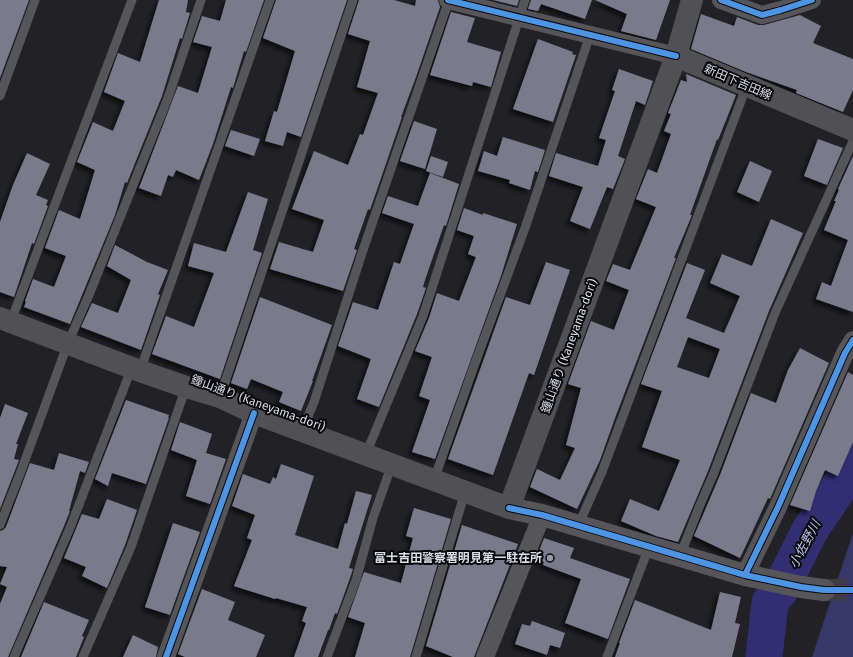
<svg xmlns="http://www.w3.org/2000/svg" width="853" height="657" viewBox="0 0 853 657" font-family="'Fira Sans','Noto Sans JP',sans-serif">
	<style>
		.green { fill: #383769 }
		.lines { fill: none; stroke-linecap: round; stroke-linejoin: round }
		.river { stroke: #332e72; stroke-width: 37 }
		.building { fill: #7a7a8d; fill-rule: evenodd; filter: url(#shadow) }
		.tertiary-tunnel { stroke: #3d3d43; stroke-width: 22; stroke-dasharray: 22 11; stroke-linecap: butt }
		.service { stroke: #56565a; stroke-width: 9 }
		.minor { stroke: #56565a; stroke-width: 18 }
		.tertiary { stroke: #56565a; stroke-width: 22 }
		.secondary { stroke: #515153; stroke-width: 22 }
		.cycleway-casing { stroke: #08090d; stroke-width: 8 }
		.cycleway { stroke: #4d94e3; stroke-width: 6 }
		.poi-dot { fill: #9b9ca3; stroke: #08090d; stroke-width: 1.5 }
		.labels { text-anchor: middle; stroke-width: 4; stroke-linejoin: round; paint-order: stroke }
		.street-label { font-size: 12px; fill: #dddee6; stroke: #08090d }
		.poi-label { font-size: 12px; font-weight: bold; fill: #dddee6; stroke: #08090d; text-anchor: end }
		.water-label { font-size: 13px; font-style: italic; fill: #bdc1ec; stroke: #08090d }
	</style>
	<defs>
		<filter id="shadow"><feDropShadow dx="-3.5" dy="3.5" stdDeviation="2" flood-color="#0009"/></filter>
	</defs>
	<rect width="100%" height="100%" fill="#212126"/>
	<path class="green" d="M853,533V657H812Z"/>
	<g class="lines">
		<path class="river" d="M764,657L770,602L780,590L810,530L841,484L853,458"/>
	</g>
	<path class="building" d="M0,0H29L0,78Z
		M159,0H188L186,12L190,13L182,39L180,38L162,96L127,183L125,182L115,215L70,324L24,307L26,302L25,301L33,279L54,287L66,256L45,248L59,210L80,219L95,170L77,162L93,122L113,131L125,101L104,92L118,53L140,62Z
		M226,0H264L246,52L244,51L233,88L231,87L213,144L199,180L176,170L173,177L168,175L161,196L139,188L178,86L198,93L212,47L193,42L202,16L220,21Z
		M276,0H347L301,137L287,132L283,146L265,141L274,111L277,112L295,51L263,38Z
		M359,0H394L415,6L416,0H438L440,7L416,77L401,117H402L370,210L368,209L354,249L357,250L343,291L270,269L279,242L313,252L324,220L292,209L314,151L348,165L360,134L363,135L378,93L357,87L370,41L348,34Z
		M493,0H519L517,6Z
		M531,0H592L585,19L541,4L538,11L528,9Z
		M595,0H670L656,40L621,31L627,14Z
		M451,12L475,18L467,42L501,52L491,87L473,82L472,86L430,75Z
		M701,14L734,26L737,17L758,25H764L800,15L821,26L813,43L853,59V90L843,112L796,93L797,90L746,72L691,49Z
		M538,39L573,52L572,54L576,55L553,122L513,109Z
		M619,69L653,81L645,105L636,101L618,156L625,159L613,189L607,187L590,229L570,221L583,187L549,176L556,153L598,166L606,140L599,138L615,91L612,90Z
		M686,74L736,95L718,140L717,139L690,215H692L674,258H676L615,418L600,460L577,509L530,487L537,469L560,480L575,448L566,445L581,388L568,384L591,321L614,330L629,290L606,281L613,264L630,270L656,207L636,199L648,169L657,173L671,134L664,131L671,114L668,113L681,80L687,82Z
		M414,121L437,129L425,169L400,161Z
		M231,130L260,139L254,156L225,146Z
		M503,137L545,150L538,172L535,171L530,190L509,183L510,180L478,171L484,151L497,156Z
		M818,139L843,148L827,185L804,176Z
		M27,153L50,164L36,195L48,200L46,205L48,206L34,244L32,243L14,297L0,292V222L13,185Z
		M431,156L448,162L443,177L426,171Z
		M853,156V312L816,299L822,282L831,286L848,240L824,230L836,201H834L839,190L838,189Z
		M750,161L772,171L759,202L737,192Z
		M430,173L459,184L446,226L444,225L425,280L423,287L426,288L417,314L379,407L357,399L371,359L338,346L353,302L378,310L394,262L400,264L414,224L382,213L388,196L418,206Z
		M248,192L268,199L253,250L262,253L220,379L152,354L166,316L194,327L214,273L188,266L194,243L226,252Z
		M464,208L483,215V213L517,224L501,276L435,459L412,452L430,400L419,396L432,357L415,351L429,318L437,293L459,301L476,257L468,254L474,236L457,230Z
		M771,219L803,233L769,311L708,471L678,542L656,536L621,521L630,499L659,511L680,460L642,447L662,391L641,384L687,263L705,270L686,318L724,333L740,296L710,283L722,254L752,266ZM688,337L720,349L709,378L677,367Z
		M115,245L147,262L168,270L158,294L160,295L141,350L81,327L92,303L118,313L131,280L107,266Z
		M546,262L570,270L534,375L529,373L493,475L448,459L506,297L530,305Z
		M260,297L332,325L312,381H313L301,411L279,402L283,392L251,379L247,389L231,383Z
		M800,348L829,363L770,499L768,498L740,558L694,536L720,475L751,393L776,403L788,370Z
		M848,372L853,375V442L838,476L825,470L816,491L810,511L790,505Z
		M126,400L169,415L168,418H169L146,484L112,473L108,486L95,479Z
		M5,404L28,413L16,444H18L14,459L19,460L0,509V418Z
		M180,422L212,434L206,453L226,459L210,504L186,496L197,460L171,450Z
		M59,453L89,462L85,473L80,471L69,511H70L64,526L8,657H0V604L7,587L0,584L7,567L0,566V531L3,530L6,527L30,463L54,470Z
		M281,464L314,476L295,535L338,549L345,523L347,524L356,491L372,495L349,568L353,569L350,578L337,614L335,613L329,630H328L318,657H294L306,623L302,621L307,607L276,598L275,599L234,586L252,540L247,538L255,515L232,506L243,474L270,484L273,477L276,479Z
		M107,499L137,510L125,545L107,588L82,576L86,567L64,558L82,514L99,519Z
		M414,508L451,519L410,657H355L365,623L348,617L364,572L401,583L413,538L406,536Z
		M173,523L200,532L170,615L145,607Z
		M462,525L518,544L474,657H453L426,646Z
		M544,538L574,548L570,558L630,579L608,639L565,623L581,579L543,565L544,562L536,559Z
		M202,589L235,602L228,620L265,635L256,657H185L178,654Z
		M720,592L741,597L735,623L740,624L732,657H615L620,643H619L635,600L711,630Z
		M44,602L89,620L82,636L84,637L76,657H21Z
		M532,621L565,633L560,648L550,645L547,655L515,644L522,624L530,626Z
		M133,635L158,647L156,657H123Z"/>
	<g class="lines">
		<path class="tertiary-tunnel" d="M824,590H853"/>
		<path class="service" d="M0,96L35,0
			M11,321L132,0
			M140,371L270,0
			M220,397L353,0
			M302,431L314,402L362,253L449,0
			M366,454L423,316L525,0
			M434,480L474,366L525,228L590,35
			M0,525L20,474L68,343L89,295L168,98L201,0
			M578,526L602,472L747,85
			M680,556L700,505L714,473L775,313L853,141
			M14,657L70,528L132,367
			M83,657L131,547L186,387
			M327,657L356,580L373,518L392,464
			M416,657L465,492
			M607,657L649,547"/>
		<path class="minor" d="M448,0L676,56
			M721,0L762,15L781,10L812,0
			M745,575L778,507L845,353L853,340
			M166,657L254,413
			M485,657L542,515"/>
		<path class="tertiary" d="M509,508L542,515L745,575L801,587L824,590"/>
		<path class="secondary" d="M676,56L853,130
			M0,318L140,371L186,387L220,397L254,413L509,508L676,56L692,0"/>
		<defs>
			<path id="cycleway" d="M448,0L676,56
				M721,0L762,15L781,10L812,0
				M509,508L542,515L745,575L801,587L824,590H853
				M745,575L778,507L845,353L853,340
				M166,657L254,413"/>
		</defs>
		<use href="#cycleway" class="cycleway-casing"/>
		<use href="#cycleway" class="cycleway"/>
	</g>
	<circle class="poi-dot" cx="550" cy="558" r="4"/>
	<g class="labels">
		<g class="street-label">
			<text transform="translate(738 82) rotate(23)" y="4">新田下吉田線</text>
			<text transform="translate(569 346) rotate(-70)" y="4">鐘山通り (Kaneyama-dori)</text>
			<text transform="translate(258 403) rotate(20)" y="4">鐘山通り (Kaneyama-dori)</text>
		</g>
		<g class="poi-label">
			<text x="542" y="562">富士吉田警察署明見第一駐在所</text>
		</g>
		<g class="water-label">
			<text transform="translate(804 544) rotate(-62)" y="5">小佐野川</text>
		</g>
	</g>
</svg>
